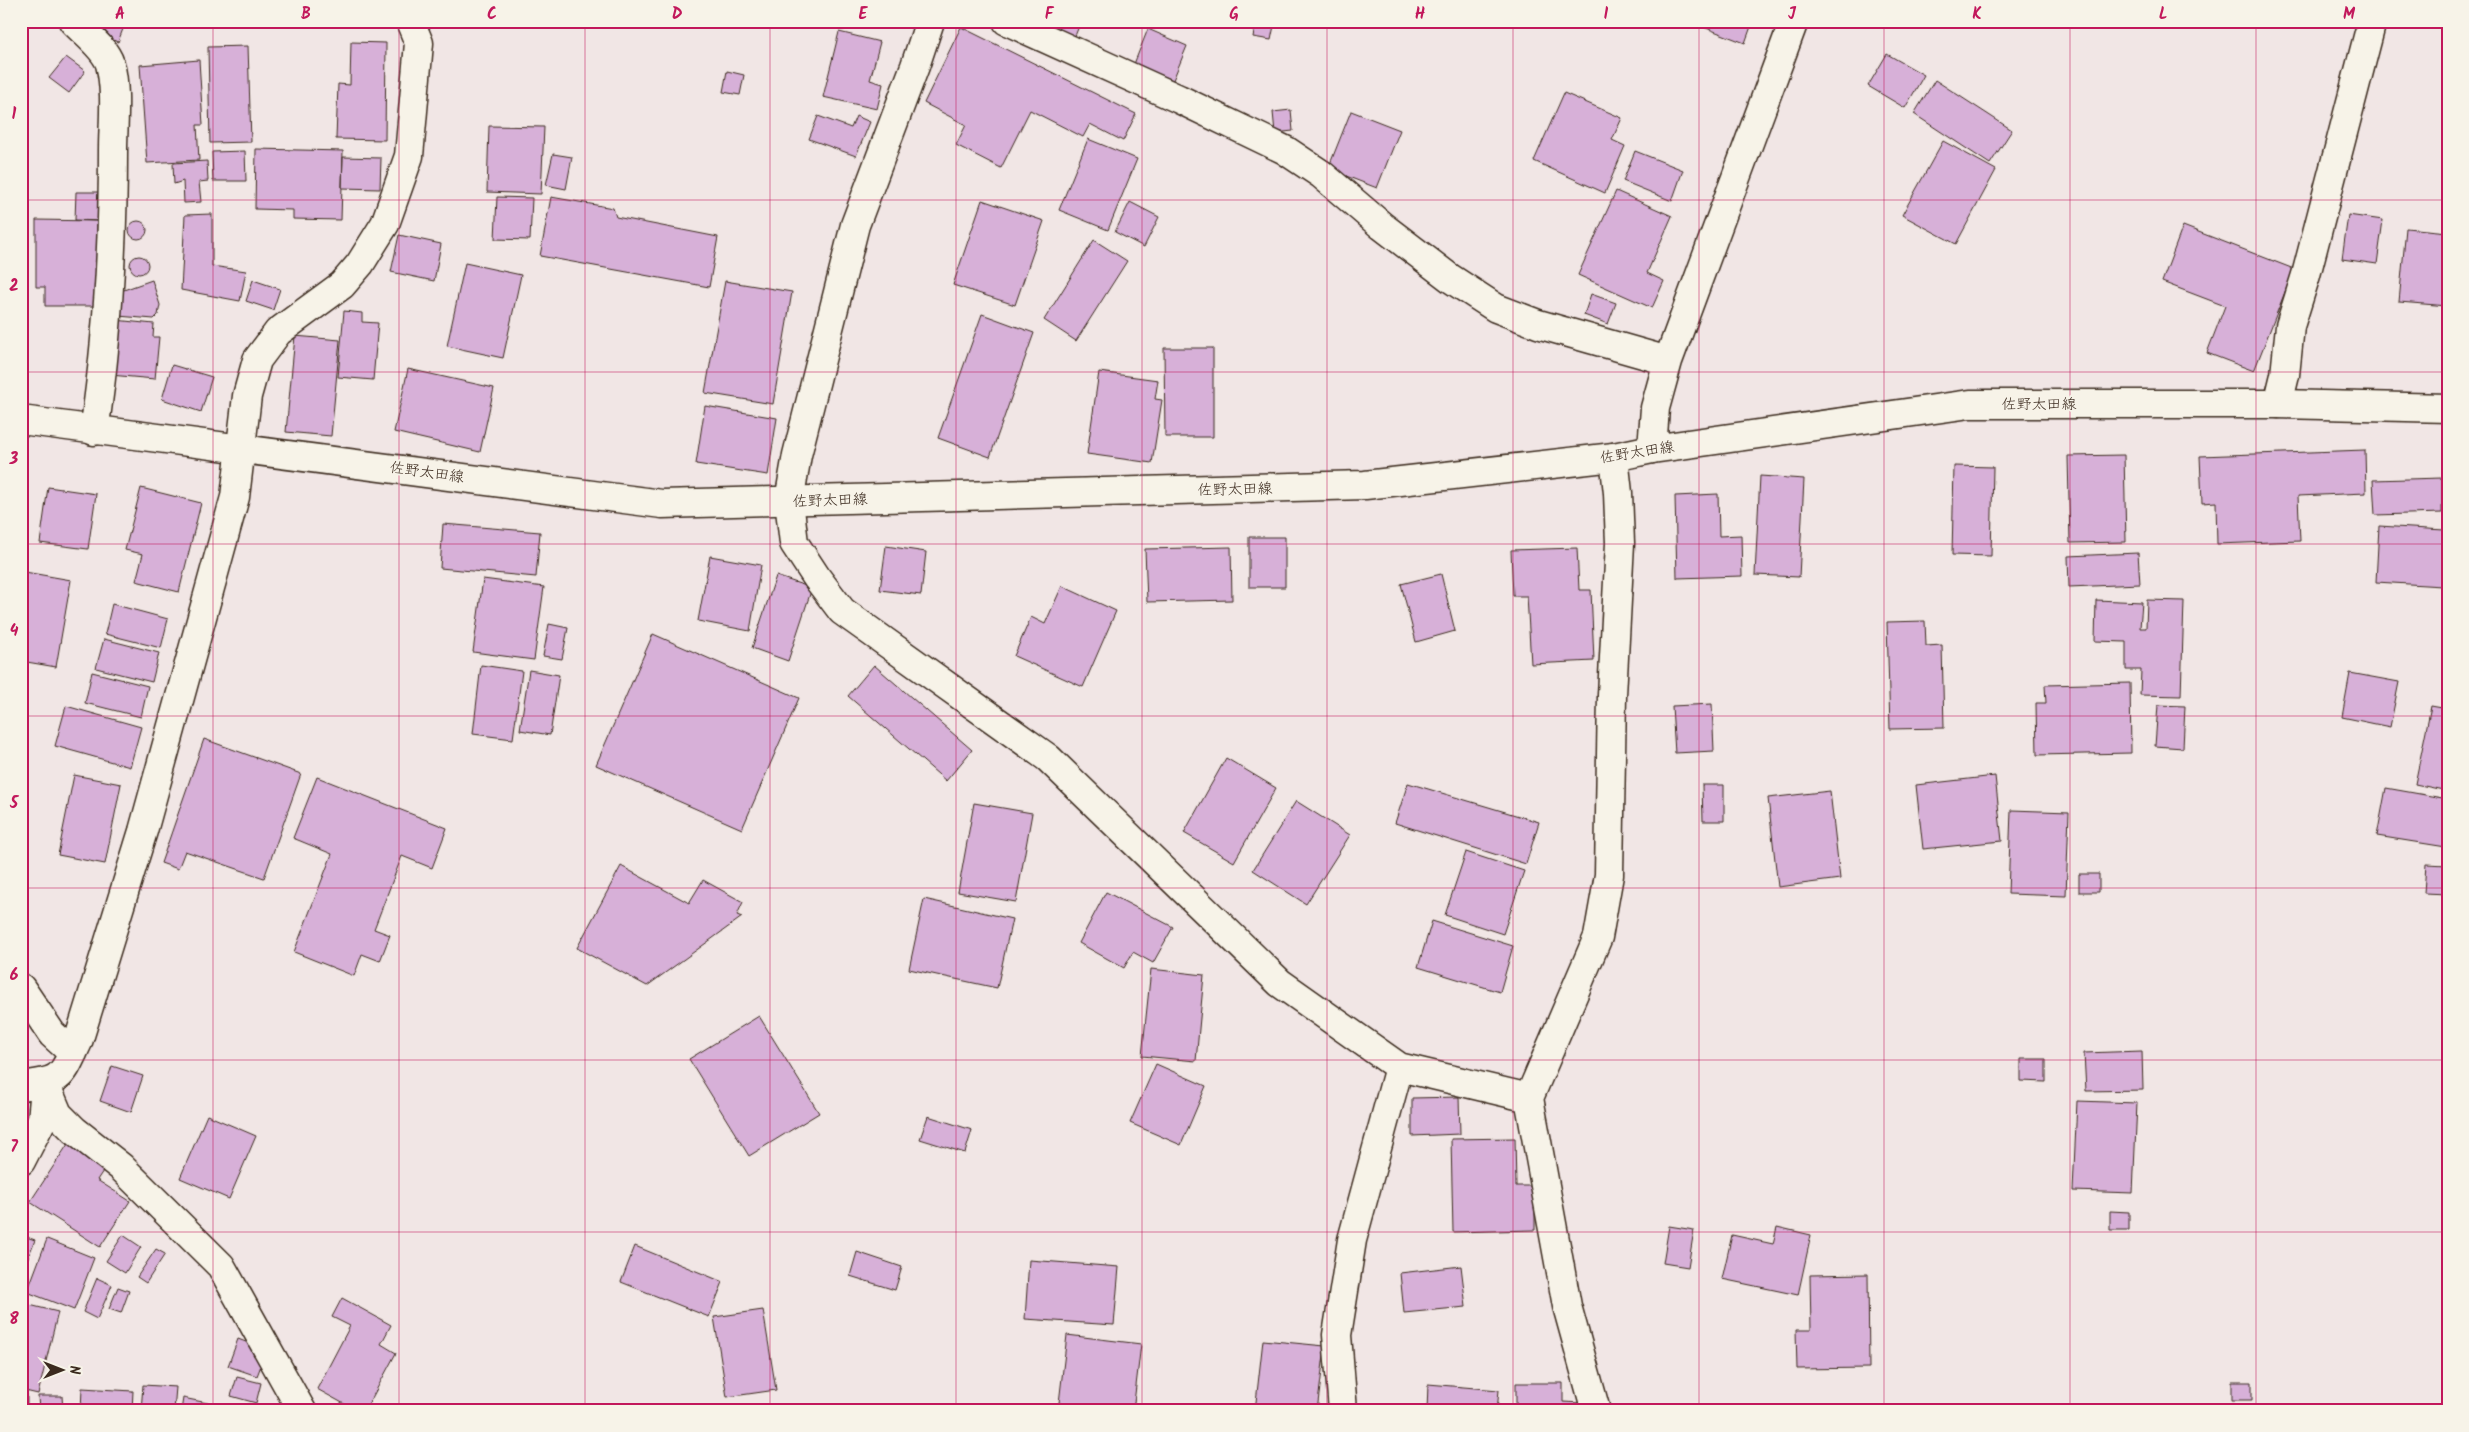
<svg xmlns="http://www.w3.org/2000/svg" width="2469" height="1432" viewBox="0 0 2469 1432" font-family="Kalam,'Klee One',sans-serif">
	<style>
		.building { fill: #d7b0d8; stroke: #3b2a1e }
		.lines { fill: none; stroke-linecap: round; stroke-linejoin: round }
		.minor-casing { stroke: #3b2a1e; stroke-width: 31 }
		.major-casing { stroke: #3b2a1e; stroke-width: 31 }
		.minor { stroke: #f7f3e8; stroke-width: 28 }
		.major { stroke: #f7f3e8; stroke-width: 28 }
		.grid { fill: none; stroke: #c2185b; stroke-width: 1; stroke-opacity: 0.55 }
		.labels { text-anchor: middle; stroke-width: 4; stroke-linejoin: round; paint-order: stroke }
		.street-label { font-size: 15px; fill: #3b2a1e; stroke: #f7f3e8 }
		.neatline { fill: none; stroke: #c2185b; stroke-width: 2 }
		.grid-label { font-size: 16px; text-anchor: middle; font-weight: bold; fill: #c2185b }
	</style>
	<rect width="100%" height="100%" fill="#f1e6e5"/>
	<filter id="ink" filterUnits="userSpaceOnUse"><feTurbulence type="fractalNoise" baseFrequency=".02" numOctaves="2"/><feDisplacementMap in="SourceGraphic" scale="10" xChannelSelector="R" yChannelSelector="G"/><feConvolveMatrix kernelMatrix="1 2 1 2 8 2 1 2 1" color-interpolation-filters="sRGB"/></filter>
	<g filter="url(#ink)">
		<path class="building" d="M100,21H126L118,42L95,33Z
			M566,21H629V23L566,28Z
			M1030,21H1081L1073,41Z
			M1256,21H1275L1271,40L1253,37Z
			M1694,21H1753L1745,43L1693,23Z
			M961,27L1136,114L1123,141L1090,124L1083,137L1030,110L1001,168L956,145L966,125L924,103Z
			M1148,29L1187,46L1173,80L1134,64Z
			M839,32L880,42L870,80L883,84L877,109L823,97Z
			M351,42L386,43L385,140L336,139L338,84L350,85Z
			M248,46L251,142L210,143L208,47Z
			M1887,54L1924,75L1905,108L1868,86Z
			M66,57L85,71L69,93L49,78Z
			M199,60L203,125H197L199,160L147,163L140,65Z
			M727,71L744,75L740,95L723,92Z
			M1935,80L2012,130L1990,164L1914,114Z
			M1564,93L1622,118L1612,140L1625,146L1605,193L1534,161Z
			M1291,110L1293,131L1275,133L1273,112Z
			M1351,111L1400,130L1377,188L1328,169Z
			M818,116L851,128L856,116L870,122L856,156L809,139Z
			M489,126L544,127L541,194L487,192Z
			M1088,139L1137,159L1108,230L1059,210Z
			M1943,141L1996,170L1956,244L1902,215Z
			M256,149L343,151L341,220L293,219V210L255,209Z
			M245,151L246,181H213L212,152Z
			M1635,151L1683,170L1672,201L1623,181Z
			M553,154L572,157L566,189L546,185Z
			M343,157L381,158L380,189L342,188Z
			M207,161L208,181L199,182L201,202L184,203L183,181L174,184L173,163Z
			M1616,191L1672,216L1647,273L1664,281L1652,308L1578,275Z
			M76,192H100V221L75,220Z
			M497,197L532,198L530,240L495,239Z
			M551,197L613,208L616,217L718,237L709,287L540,256Z
			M982,200L1044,221L1015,305L953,285Z
			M1130,202L1159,217L1144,247L1115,232Z
			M212,214V266L246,271L240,301L181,290L185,215Z
			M2348,215L2383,220L2377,264L2342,259Z
			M36,220L97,221L96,306H45V287H36Z
			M129 230a9 9 0 1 1 18 0a9 9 0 1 1-18 0Z
			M2183,226L2294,269L2254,371L2207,353L2225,306L2162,282Z
			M2406,228L2448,232V306L2399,302Z
			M399,235L441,244L434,281L391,272Z
			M1094,240L1127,261L1076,341L1044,320Z
			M130 265a9 9 0 1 1 18 0a9 9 0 1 1-18 0Z
			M465,263L521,275L503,358L447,346Z
			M152,280L160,305L158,315L154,319L118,316V292Z
			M253,280L280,289L273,310L246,301Z
			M725,281L792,292L773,404L705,393Z
			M1591,294L1616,303L1608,324L1584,315Z
			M344,311L362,313V322L378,323L373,380L338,377Z
			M982,314L1034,333L990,457L938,438Z
			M115,320L154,324L153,337H159L155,379L110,375Z
			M295,336L340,340L331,436L286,432Z
			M1164,348H1213V437H1165Z
			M172,365L212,377L201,412L162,399Z
			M408,369L494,388L480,452L394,432Z
			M1099,372L1158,380L1155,399L1162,400L1152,463L1087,454Z
			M705,406L777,418L768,475L696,464Z
			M2365,450L2366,493L2298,496L2300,541L2217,544L2216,502L2202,503L2200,456Z
			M2124,455L2126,542L2070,543L2068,456Z
			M1954,466L1993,467L1991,556L1952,555Z
			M1760,476L1804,479L1799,577L1755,575Z
			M2442,478V513L2375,515L2373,480Z
			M48,487L96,494L88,549L40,543Z
			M141,488L201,503L179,592L136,581L143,554L125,550Z
			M1718,494L1719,536L1741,535L1742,576L1677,578L1675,496Z
			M443,524L540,532L536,577L440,568Z
			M2379,526L2444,530L2442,586L2376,582Z
			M1249,537H1285V587H1249Z
			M886,546L926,552L921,595L880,590Z
			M1231,547L1232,600L1147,602L1145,549Z
			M1577,548L1579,590H1591L1594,661L1531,664L1527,596H1513L1511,550Z
			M2138,553L2140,584L2069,587L2068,556Z
			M710,556L761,565L750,631L698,621Z
			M25,572L71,580L56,667L21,661V594Z
			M1441,574L1455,631L1416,642L1401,584Z
			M776,576L812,588L788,661L752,648Z
			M483,579L544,587L534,660L473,652Z
			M1062,586L1116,611L1083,687L1014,656L1031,617L1045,624Z
			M2096,600L2142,602L2140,628H2146L2147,600L2184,601L2181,696L2140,695L2141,670H2126V642L2095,641Z
			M112,604L168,619L161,648L105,634Z
			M1925,621L1926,646L1942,645L1944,728L1890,729L1887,622Z
			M549,624L568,628L562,659L543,656Z
			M653,634L799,698L742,829L596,765Z
			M104,639L159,653L152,682L96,668Z
			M481,665L522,671L513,739L473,734Z
			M874,665L972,750L946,781L848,696Z
			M529,670L559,675L550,735L520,730Z
			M92,672L148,686L141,717L85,703Z
			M2350,673L2399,682L2390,727L2342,717Z
			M2130,683L2131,753L2037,755L2036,703H2046L2045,685Z
			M1712,704L1714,751L1675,753L1672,706Z
			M2158,705L2185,706L2183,748L2155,746Z
			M66,706L141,727L130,767L55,746Z
			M2431,706L2448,709V791L2415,784Z
			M204,739L301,774L264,878L185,851L178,869L161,863Z
			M1226,758L1276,788L1234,862L1184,833Z
			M74,775L121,784L105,864L58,855Z
			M1995,776L2002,841L1923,849L1916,785Z
			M317,777L447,828L432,868L402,856L374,929L390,935L380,961L362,954L354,976L294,952L332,854L293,838Z
			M1408,783L1539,822L1526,864L1395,823Z
			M1702,785H1724V821H1703Z
			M2386,788L2448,799L2446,847L2377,836Z
			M1830,791L1840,879L1778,887L1768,798Z
			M1296,801L1350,835L1306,904L1253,870Z
			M974,803L1032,813L1016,902L958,892Z
			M2011,810L2069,812L2066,896L2008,894Z
			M1466,852L1524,871L1503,934L1445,915Z
			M2426,864L2448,865V894L2424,893Z
			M621,866L689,903L703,880L743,902L737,915L742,917L647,986L577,948Z
			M2079,874H2099V892H2079Z
			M1106,892L1173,927L1153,963L1133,952L1124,968L1079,943Z
			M924,899L1012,919L997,988L909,969Z
			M1432,921L1513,946L1500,992L1418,967Z
			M1151,969L1204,975L1196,1061L1142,1056Z
			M759,1016L819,1113L749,1156L689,1059Z
			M21,1020L29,1023L22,1043L21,1042Z
			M2142,1051L2143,1090L2086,1091L2084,1053Z
			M2021,1059H2046V1082L2021,1081Z
			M1156,1064L1206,1086L1181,1145L1130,1123Z
			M112,1066L143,1076L131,1112L100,1101Z
			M1459,1097L1460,1134L1412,1136V1098Z
			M2077,1101L2137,1103L2133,1193L2073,1191Z
			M207,1115L256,1136L229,1199L180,1178Z
			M928,1116L972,1130L965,1153L920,1139Z
			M1515,1138L1516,1186H1535V1230L1453,1232L1451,1139Z
			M68,1144L105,1168L97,1180L130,1201L100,1247L30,1202Z
			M2110,1211L2129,1212V1230H2110Z
			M1669,1226L1694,1230L1688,1267L1663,1263Z
			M1777,1227L1811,1235L1798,1295L1722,1279L1732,1235L1773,1244Z
			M21,1235L35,1240L23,1270H21Z
			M123,1235L141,1247L125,1273L106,1261Z
			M47,1239L94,1258L74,1310L27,1292Z
			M635,1246L723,1282L709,1317L621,1282Z
			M156,1249L165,1254L146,1283L137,1277Z
			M857,1252L902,1267L895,1290L850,1276Z
			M1029,1260L1119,1267L1114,1325L1025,1319Z
			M1461,1266L1466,1307L1404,1313L1400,1273Z
			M1868,1274L1869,1368L1797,1369L1796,1330H1811L1810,1275Z
			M97,1278L112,1285L97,1319L83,1312Z
			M118,1287L129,1291L121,1313L109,1309Z
			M342,1298L391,1325L381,1344L396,1353L365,1411H357L317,1389L350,1326L332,1317Z
			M21,1303L58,1312L38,1394L21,1390Z
			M763,1310L776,1390L727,1397L714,1317Z
			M1067,1335L1141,1344L1133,1411L1059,1403Z
			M238,1339L267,1350L257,1376L228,1366Z
			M1263,1340L1325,1346L1317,1411H1255Z
			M237,1377L261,1383L256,1403L231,1396Z
			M2232,1382H2252V1400H2232Z
			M1516,1383H1563V1402L1582,1403V1411H1516Z
			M1428,1384L1499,1390L1497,1411H1427Z
			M143,1385L176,1387L174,1411H141Z
			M82,1388L133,1391L132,1411H81Z
			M21,1393H27V1411H21Z
			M38,1396H62L63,1411H39Z
			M183,1398L247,1411H181Z
			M1222,1407H1239V1411H1222Z"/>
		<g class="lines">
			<defs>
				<path id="minor" d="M73,21C84,33 105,48 110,64C117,91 113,123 113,151C113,245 108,339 94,431
					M930,21L915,66L855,225L797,455L789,501L794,543L817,578L842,611L1048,758L1280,983L1399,1067L1529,1098
					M1007,21L1179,99L1285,150L1321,174L1382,226L1450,278L1496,308L1538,324L1668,361
					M2278,404L2285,375L2290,326L2306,275L2372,21
					M1652,449L1655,408L1668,361L1794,21
					M21,988L52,1034L73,1053
					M45,1083L58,1114L74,1130L121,1167L221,1266L302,1411
					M21,1086C63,1081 61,1078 78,1042L143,831L235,497L247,396L257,360L278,332L342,285L360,264L385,224L409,156L419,43L410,21
					M21,1161L42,1120L45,1087
					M1343,1411L1337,1335L1352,1240L1399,1067
					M1596,1411L1567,1306L1529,1098L1598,937L1609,875L1612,695L1620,543L1618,493L1614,457"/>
				<path id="major" d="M21,420L662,504L1365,485L1614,457L1652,449L1970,404H2278L2448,408"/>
			</defs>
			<use href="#minor" class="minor-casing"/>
			<use href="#major" class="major-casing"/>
			<use href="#minor" class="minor"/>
			<use href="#major" class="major"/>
		</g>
	</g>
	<path class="grid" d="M213,21V1411M399,21V1411M585,21V1411M770,21V1411M956,21V1411M1142,21V1411M1327,21V1411M1513,21V1411M1699,21V1411M1884,21V1411M2070,21V1411M2256,21V1411M21,200H2448M21,372H2448M21,544H2448M21,716H2448M21,888H2448M21,1060H2448M21,1232H2448"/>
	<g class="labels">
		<g class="street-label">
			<text x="2039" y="409">佐野太田線</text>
			<text transform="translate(1637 452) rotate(-9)" y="5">佐野太田線</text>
			<text transform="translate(427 472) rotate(8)" y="5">佐野太田線</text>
			<text transform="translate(1235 489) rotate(-1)" y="5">佐野太田線</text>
			<text transform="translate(830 500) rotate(-2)" y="5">佐野太田線</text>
		</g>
	</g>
	<rect width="2469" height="1432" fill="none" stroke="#f7f3e8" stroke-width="55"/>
	<g transform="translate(62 1370) rotate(90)" stroke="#f7f3e8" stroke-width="4" paint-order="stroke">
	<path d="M0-4L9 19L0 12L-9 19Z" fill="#3b2a1e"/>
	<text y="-8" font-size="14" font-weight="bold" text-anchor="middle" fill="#3b2a1e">N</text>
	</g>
	<rect x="28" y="28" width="2414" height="1376" class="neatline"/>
	<g class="grid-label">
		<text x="120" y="19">A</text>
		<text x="306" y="19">B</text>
		<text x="492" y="19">C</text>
		<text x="677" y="19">D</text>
		<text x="863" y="19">E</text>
		<text x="1049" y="19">F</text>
		<text x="1234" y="19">G</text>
		<text x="1420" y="19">H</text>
		<text x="1606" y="19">I</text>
		<text x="1792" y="19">J</text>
		<text x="1977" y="19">K</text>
		<text x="2163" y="19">L</text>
		<text x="2349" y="19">M</text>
		<text x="14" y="119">1</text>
		<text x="14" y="291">2</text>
		<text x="14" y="464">3</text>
		<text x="14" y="636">4</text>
		<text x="14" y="808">5</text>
		<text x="14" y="980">6</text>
		<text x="14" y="1152">7</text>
		<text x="14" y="1324">8</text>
	</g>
</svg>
